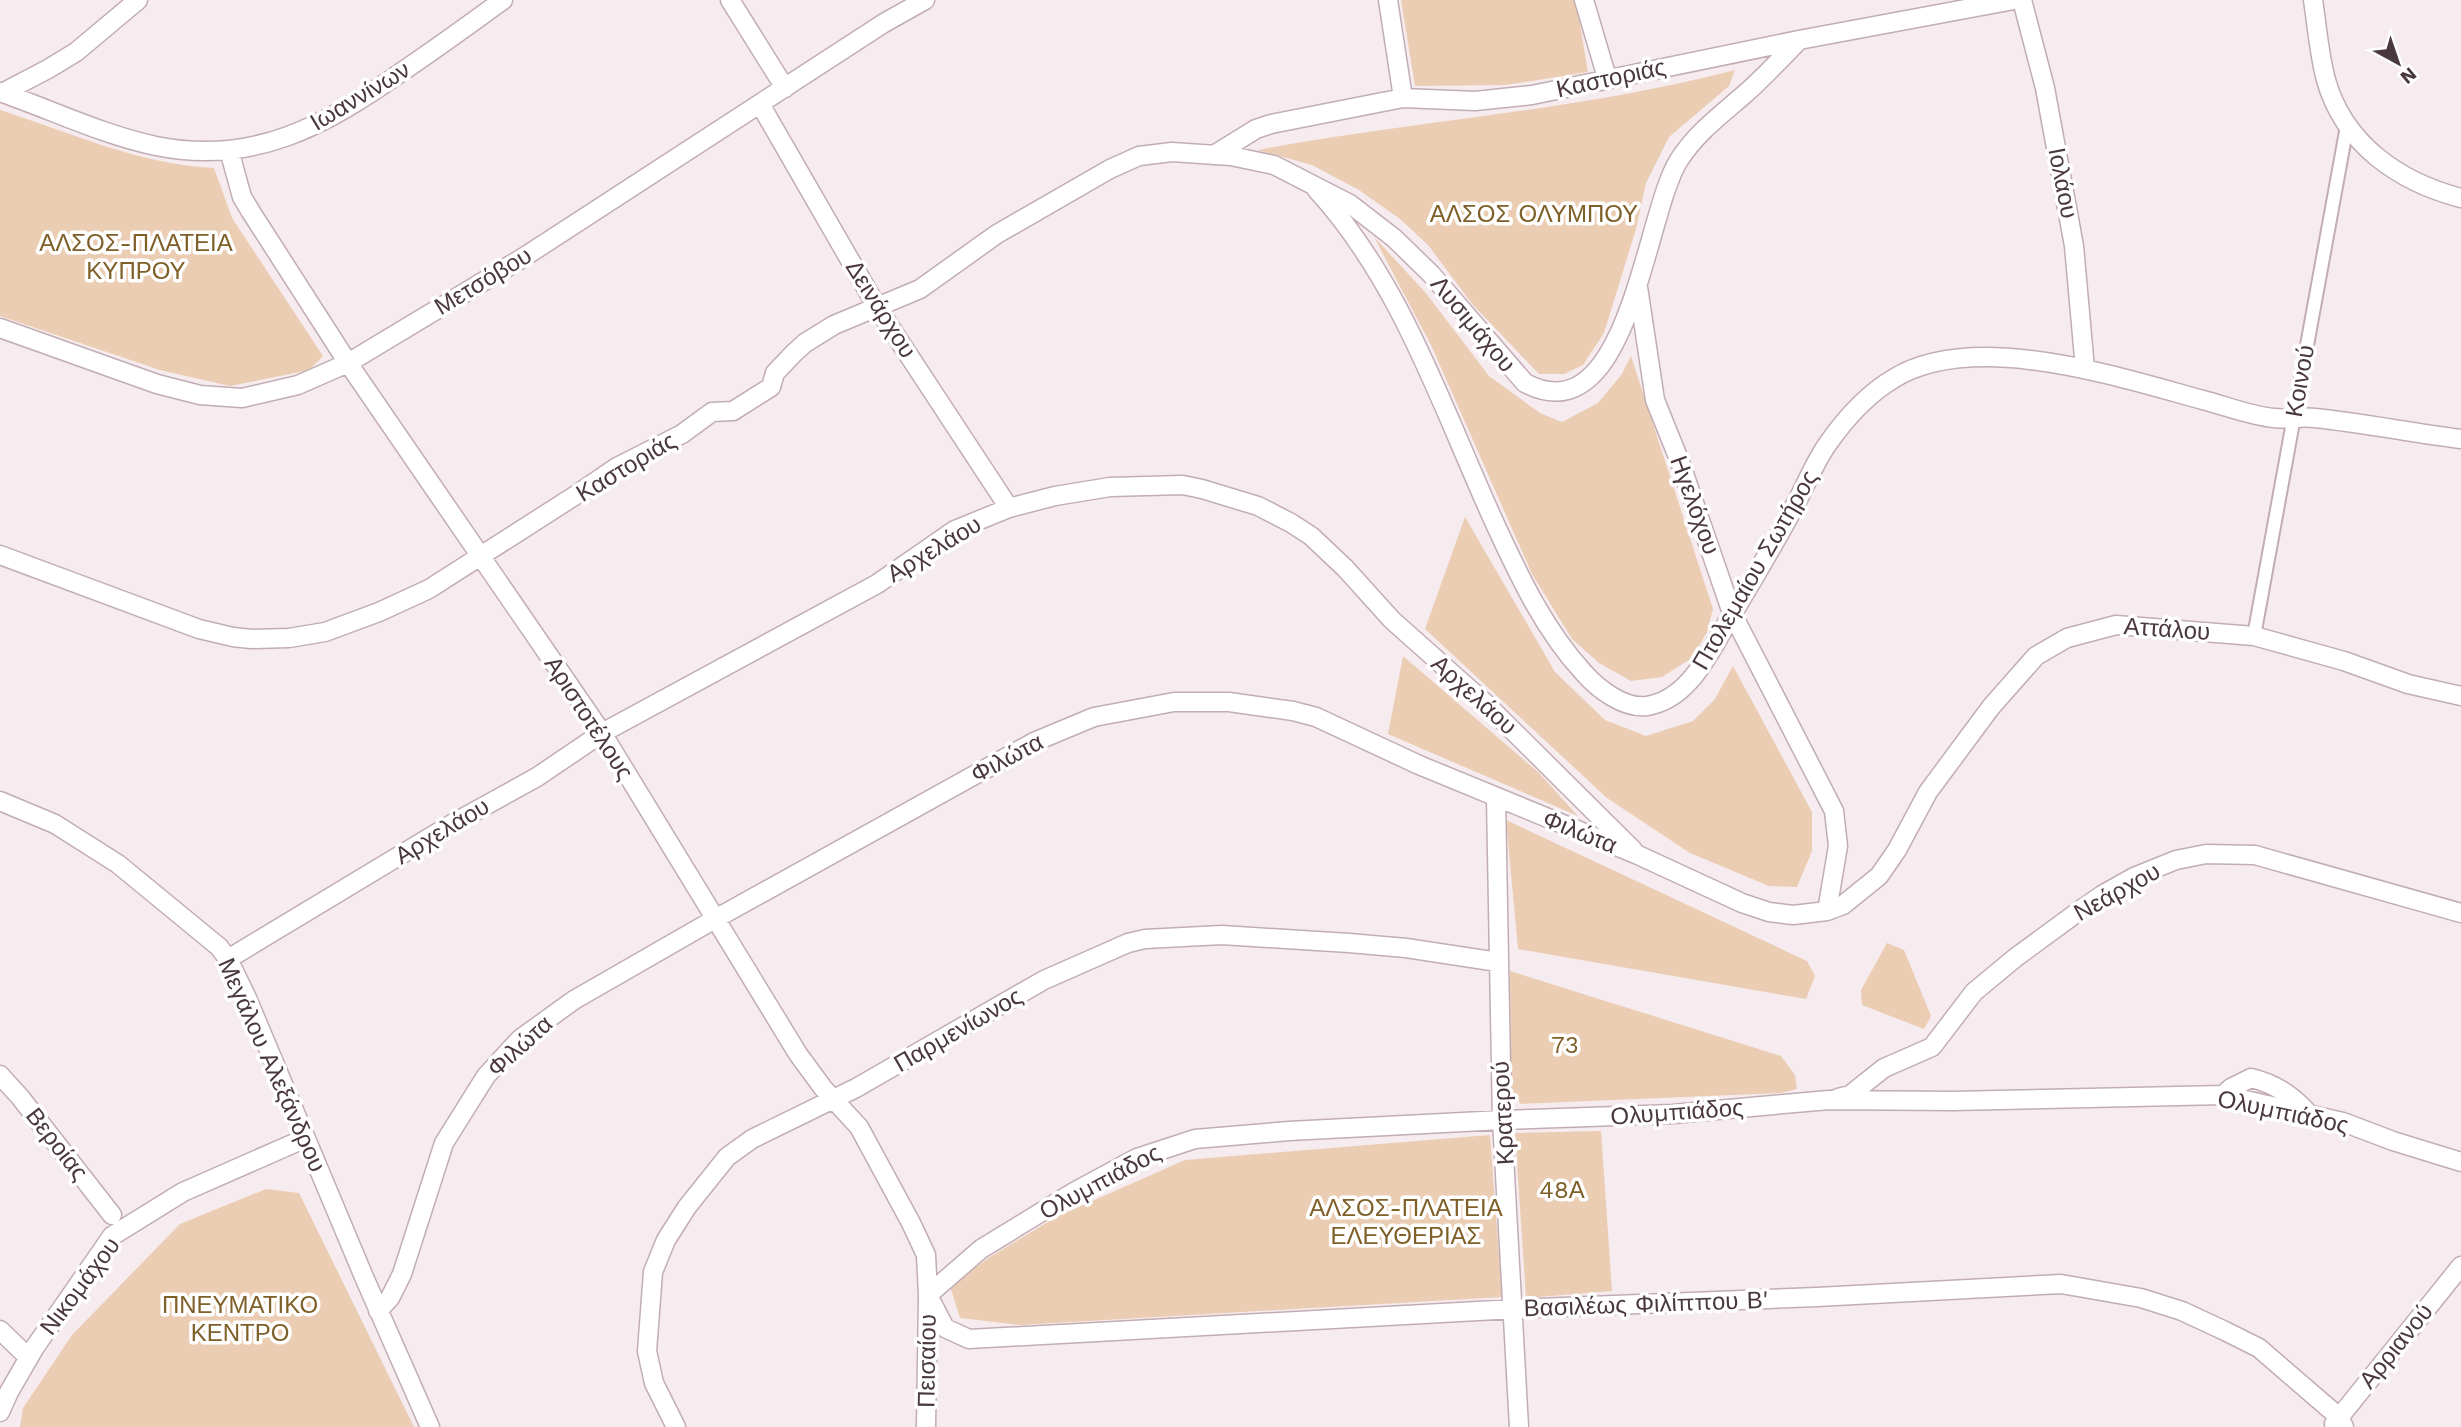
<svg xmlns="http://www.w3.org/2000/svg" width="2461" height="1427" viewBox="0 0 2461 1427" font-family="'Work Sans',sans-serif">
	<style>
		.green { fill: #eacdb3 }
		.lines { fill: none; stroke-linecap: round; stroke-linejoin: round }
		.pedestrian-casing { stroke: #c2adb4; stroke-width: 16 }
		.minor-casing { stroke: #c2adb4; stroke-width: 21 }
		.pedestrian { stroke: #fff; stroke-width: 12 }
		.minor { stroke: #fff; stroke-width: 18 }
		.labels { text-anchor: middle; stroke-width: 7; stroke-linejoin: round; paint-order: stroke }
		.street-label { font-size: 24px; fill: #4a383f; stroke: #fff }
		.park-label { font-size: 24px; fill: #7f6029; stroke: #fff }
	</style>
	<rect width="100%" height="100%" fill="#f6ebee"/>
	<path class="green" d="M1401,0H1576L1588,72L1506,85L1415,86Z
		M1735,70L1729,86L1669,137L1646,183L1636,229L1604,333L1583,365L1564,374H1539L1473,305L1428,245L1400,219L1359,190L1312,165L1258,150C1417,120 1579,111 1735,70Z
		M0,110C69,132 141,165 214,168L232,218L323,356L309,370L230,386L160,370L0,316Z
		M1374,237L1425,292L1489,376L1540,413L1562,422L1598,403L1622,374L1631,356L1713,609L1707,632L1692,658L1662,677L1631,681L1599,663L1572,639L1532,574L1431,345Z
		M1465,517L1555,672L1605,720L1646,736L1693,721L1715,699L1733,666L1812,812V851L1797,887L1769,886L1690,853L1607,798L1425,629Z
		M1403,656L1538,772L1578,816L1388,734Z
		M1506,820L1807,961L1815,976L1806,999L1518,949Z
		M1887,943L1904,950L1931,1016L1924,1029L1862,1005L1861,990Z
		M1510,971L1781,1056L1795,1075L1797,1089L1780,1093L1521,1104L1511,1092Z
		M1601,1131L1612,1291L1526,1298L1515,1133Z
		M1490,1135L1502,1297L1020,1325L960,1318L950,1286L990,1257L1056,1217L1185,1160Z
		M266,1189L299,1193L414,1427H20L23,1408L72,1335L180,1224Z"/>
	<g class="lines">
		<defs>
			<path id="pedestrian" d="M2254,636L2347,126"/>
			<path id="minor" d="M730,0L785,88
				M1388,0L1403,98
				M1584,0L1607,78
				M2022,0L2045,88L2074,246L2085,369
				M2313,0C2317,26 2319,54 2326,80C2344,144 2399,182 2461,198
				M0,92C52,110 103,135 156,146C254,166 326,125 403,71C437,48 470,24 503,0
				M2,93L48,69L76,52L138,0
				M760,104L877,307L1009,508
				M229,150L242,197L251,212L348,363L602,733L798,1054L823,1088L859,1127L911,1223L926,1255L928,1295L926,1427
				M1214,155L1256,129L1271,124L1403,98L1475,101L1532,95L1799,40L2014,0
				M1316,189C1403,284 1443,411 1496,526C1520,578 1545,631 1584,673C1598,689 1624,709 1647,706C1692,699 1712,646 1733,613C1754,578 1775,543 1794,507C1806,485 1815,461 1829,442C1846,418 1868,394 1893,379C1973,329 2118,377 2203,400C2226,406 2251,416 2274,418C2288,420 2302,416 2315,418C2364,423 2412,433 2461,439
				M1638,287L1655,400L1680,462L1732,613L1834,811L1838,846L1827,911
				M0,328L157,384L200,395L242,398L298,385L348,363L524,257L884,23L925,0
				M0,555L199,629L233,637L251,639L289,638L325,632L379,612L429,589L579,493L617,467L682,434L712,412L733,411L771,387L775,373L794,353L805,343L834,325L920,289L997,234L1110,169L1139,156L1172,152L1231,156L1274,165L1350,204L1394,238L1431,274L1525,383C1629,438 1645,212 1679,160C1697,132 1722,114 1746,93C1765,76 1782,58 1799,40
				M1496,798L1502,1120L1519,1427
				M0,801L55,824L118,864L219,947L228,959L247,998L364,1277L430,1427
				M228,959L452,824L537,777L602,733L877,584L955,530L1009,508L1055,496L1110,487L1183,485L1202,489L1258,506L1291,523L1311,536L1345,568L1392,620L1484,702L1633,850
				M0,1075L20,1097L112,1215
				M2223,1095L2231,1088L2251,1078C2276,1084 2293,1096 2310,1115
				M1838,1098L1850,1095L1884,1068L1932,1047L1974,992L2015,958L2079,911L2102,895L2134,877L2176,860L2206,854L2255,855L2461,913
				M928,1295L981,1249L1074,1192L1137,1158L1195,1139L1289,1131L1502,1120L1673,1114L1829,1100L1953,1101L2223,1095L2343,1122L2393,1141L2461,1162
				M928,1295L945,1328L969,1339L1514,1309L1817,1297L2061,1284L2141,1298L2182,1311L2225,1331L2259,1348L2339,1417L2344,1427
				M378,1311L390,1298L402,1274L444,1143L486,1076L520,1039L574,1000L715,919L1034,742L1094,717L1174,702H1229L1293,711L1316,717L1419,765L1638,855L1742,903L1769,912L1793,915L1827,911L1843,905L1879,876L1897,850L1928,792L1991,707L2036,656L2067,638L2116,625L2254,636L2344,661L2408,684L2461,696
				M0,1330L29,1358
				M0,1412L9,1392L35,1347L112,1236L183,1192L306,1138
				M2334,1424L2461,1266
				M676,1427L654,1383L647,1351L653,1272L666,1240L687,1207L727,1157L752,1139L856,1088L1044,980L1128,943L1145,939L1222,935L1349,943L1406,948L1498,962"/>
		</defs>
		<use href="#pedestrian" class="pedestrian-casing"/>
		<use href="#minor" class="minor-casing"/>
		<use href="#pedestrian" class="pedestrian"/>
		<use href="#minor" class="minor"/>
	</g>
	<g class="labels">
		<g class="street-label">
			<text transform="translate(1611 78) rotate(-12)" y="8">Καστοριάς</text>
			<text transform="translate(360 96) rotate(-31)" y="8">Ιωαννίνων</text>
			<text transform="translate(2063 183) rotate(79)" y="8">Ιολάου</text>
			<text transform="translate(483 281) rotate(-31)" y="8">Μετσόβου</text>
			<text transform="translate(881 309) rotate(58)" y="8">Δεινάρχου</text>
			<text transform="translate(1473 324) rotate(50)" y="8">Λυσιμάχου</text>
			<text transform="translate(2300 381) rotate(-80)" y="8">Κοινού</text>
			<text transform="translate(626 467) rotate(-31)" y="8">Καστοριάς</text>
			<text transform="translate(1695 505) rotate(70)" y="8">Ηγελόχου</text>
			<text transform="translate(934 549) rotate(-31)" y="8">Αρχελάου</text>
			<text transform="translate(1755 570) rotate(-60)" y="8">Πτολεμαίου Σωτήρος</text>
			<text transform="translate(2167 629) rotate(4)" y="8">Αττάλου</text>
			<text transform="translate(1474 695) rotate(42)" y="8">Αρχελάου</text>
			<text transform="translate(589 718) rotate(57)" y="8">Αριστοτέλους</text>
			<text transform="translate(1007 758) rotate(-28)" y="8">Φιλώτα</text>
			<text transform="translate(442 831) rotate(-31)" y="8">Αρχελάου</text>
			<text transform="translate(1580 832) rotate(22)" y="8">Φιλώτα</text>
			<text transform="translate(2117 892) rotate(-29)" y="8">Νεάρχου</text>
			<text transform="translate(958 1030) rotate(-30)" y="8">Παρμενίωνος</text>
			<text transform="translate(520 1046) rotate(-42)" y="8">Φιλώτα</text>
			<text transform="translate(272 1065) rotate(66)" y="8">Μεγάλου Αλεξάνδρου</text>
			<text transform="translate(1677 1112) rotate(-4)" y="8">Ολυμπιάδος</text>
			<text transform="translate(2283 1112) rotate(12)" y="8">Ολυμπιάδος</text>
			<text transform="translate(1503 1113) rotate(-93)" y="8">Κρατερού</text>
			<text transform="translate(57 1144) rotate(52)" y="8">Βεροίας</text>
			<text transform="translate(1100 1182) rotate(-28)" y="8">Ολυμπιάδος</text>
			<text transform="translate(80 1286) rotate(-53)" y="8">Νικομάχου</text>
			<text transform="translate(1646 1304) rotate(-2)" y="8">Βασιλέως Φιλίππου Β'</text>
			<text transform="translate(2396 1346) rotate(-51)" y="8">Αρριανού</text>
			<text transform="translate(927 1361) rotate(-89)" y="8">Πεισαίου</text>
		</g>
		<g class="park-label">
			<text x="1534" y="222">ΑΛΣΟΣ ΟΛΥΜΠΟΥ</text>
			<text x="136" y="251">ΑΛΣΟΣ-ΠΛΑΤΕΙΑ<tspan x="136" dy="28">ΚΥΠΡΟΥ</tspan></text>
			<text x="1565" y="1053">73</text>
			<text x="1562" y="1198">48Α</text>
			<text x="1406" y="1216">ΑΛΣΟΣ-ΠΛΑΤΕΙΑ<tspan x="1406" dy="28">ΕΛΕΥΘΕΡΙΑΣ</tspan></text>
			<text x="240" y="1313">ΠΝΕΥΜΑΤΙΚΟ<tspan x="240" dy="28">ΚΕΝΤΡΟ</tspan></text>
		</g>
	</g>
	<g transform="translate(2398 63) rotate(140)" stroke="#ffffff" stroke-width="5" paint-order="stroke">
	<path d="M0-5L12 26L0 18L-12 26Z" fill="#4a383f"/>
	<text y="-10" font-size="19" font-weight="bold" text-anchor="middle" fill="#4a383f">N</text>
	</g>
</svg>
